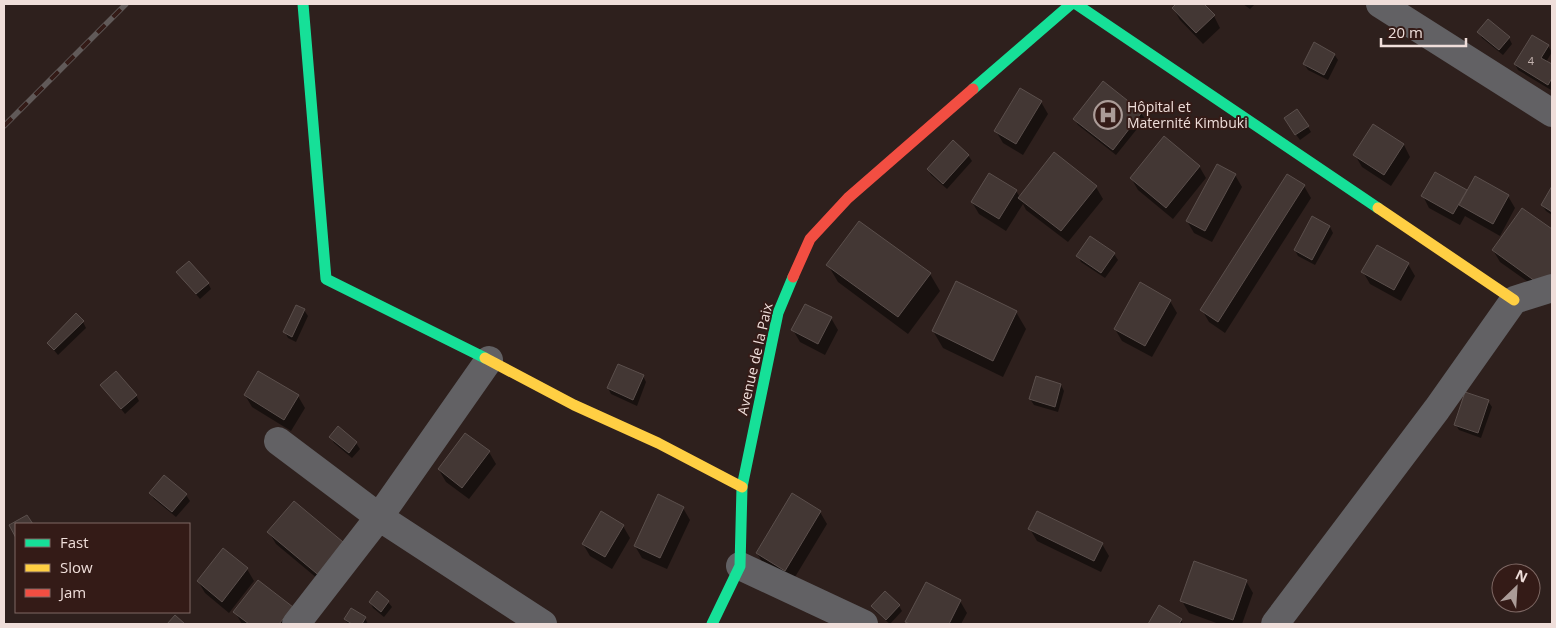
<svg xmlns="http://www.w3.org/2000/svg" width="1556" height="628" viewBox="0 0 1556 628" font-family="'Open Sans',sans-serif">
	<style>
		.shadow { fill: #0007 }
		.building { fill: #433734; stroke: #5b4f4c }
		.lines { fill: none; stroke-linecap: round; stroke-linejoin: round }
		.street { stroke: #626164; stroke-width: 28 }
		.fast { stroke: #16e098; stroke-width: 11 }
		.slow { stroke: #ffcf43; stroke-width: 11 }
		.jam { stroke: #f24e42; stroke-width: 11 }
		.rail-casing { stroke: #615a59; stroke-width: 5.5 }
		.rail { stroke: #341b17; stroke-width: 4; stroke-dasharray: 11; stroke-linecap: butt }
		.labels { text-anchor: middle; stroke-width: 4; stroke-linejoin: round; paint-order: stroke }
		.number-label { font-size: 11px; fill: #c4b4b0 }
		.poi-label { font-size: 14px; fill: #efdeda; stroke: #341b17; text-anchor: start }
		.street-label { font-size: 14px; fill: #efdeda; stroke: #341b17 }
	</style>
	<rect width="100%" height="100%" fill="#2e201d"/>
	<path class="shadow" d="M1178,4H1202L1214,16L1220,28L1203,44L1180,20L1173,8Z
		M1243,4H1255L1250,9Z
		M1479,32L1509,38L1512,44L1503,55L1482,38Z
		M1532,36L1548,46L1552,52L1546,62L1552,66L1551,90L1518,70L1515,64Z
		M1334,54L1338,60L1328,80L1308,70L1304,64Z
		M1041,102L1048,114L1023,155L1003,143L996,131Z
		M1141,113L1145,119L1116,155L1078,125L1075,119Z
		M1289,125L1308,127L1311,132L1300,140Z
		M1374,126L1404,145L1410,157L1391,186L1362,167L1355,155Z
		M968,155L972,161L947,189L931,175L928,169Z
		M1199,166L1206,178L1173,219L1138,190L1131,178Z
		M1435,174L1467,192L1508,196L1515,208L1500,236L1465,216L1460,225L1429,208L1423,196Z
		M1235,175L1242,187L1212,242L1194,233L1187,221Z
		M1304,186L1311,198L1225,333L1209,322L1202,310Z
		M1096,187L1103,199L1068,242L1026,210L1023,204L1006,231L979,214L972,202L1016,191L1020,197Z
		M1552,188V215L1546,211L1542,205Z
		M1523,209L1552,231V299L1500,262L1493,250Z
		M1313,218L1330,227L1333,233L1315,265L1298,256L1295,250Z
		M1091,238L1114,254L1118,260L1105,278L1081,262L1078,256Z
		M1408,264L1415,276L1401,301L1370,284L1363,272Z
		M828,265L930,274L940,291L908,334L838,282Z
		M178,272L208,283L211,289L200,299Z
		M1170,301L1177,313L1152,357L1122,341L1115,329Z
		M304,310L308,316L296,342L288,338L285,332Z
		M1016,312L1026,329L1003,377L943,348L933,331Z
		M831,318L838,330L825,355L800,342L793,330Z
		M83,322L86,328L58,355L48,343Z
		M643,376L646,382L637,406L611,394L608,388Z
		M102,385L136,395L139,401L125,414Z
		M1061,385L1064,391L1058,412L1034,405L1030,399Z
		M245,395L298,396L305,408L291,431L252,407Z
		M1488,401L1492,407L1481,438L1459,430L1455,424Z
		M339,428L356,443L360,449L352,458L334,443L331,437Z
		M489,452L496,464L469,499L446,482L439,470Z
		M150,493L186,495L190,501L176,517L154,499Z
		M294,502L330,589L276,544L269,532Z
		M683,508L690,520L667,569L642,558L635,546Z
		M820,512L827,524L792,582L764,565L757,553Z
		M623,526L630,538L612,569L590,556L583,544Z
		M1030,529L1102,544L1109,556L1101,572L1037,541Z
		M247,569L254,581L229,613L205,593L198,581Z
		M1246,581L1253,593L1242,624H1219L1189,613L1182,601Z
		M258,582L295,624H242L235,612Z
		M960,601L967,613L961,624H908L907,622Z
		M370,602H388L392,607L384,617L373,608Z
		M899,606L902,611L890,624L876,612L873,607Z
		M1159,607L1181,620L1183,624H1149Z
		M365,618L368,624H348L345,619Z"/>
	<path class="building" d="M1176,4H1204L1215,15L1196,33L1172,8Z
		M1488,19L1510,37L1499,50L1477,32Z
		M1532,35L1549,45L1541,58L1552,64V78L1548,85L1514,64Z
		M1314,42L1335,54L1324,75L1303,64Z
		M1103,81L1142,112L1113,150L1073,119Z
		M1020,88L1042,101L1016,144L994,131Z
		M1297,109L1309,126L1295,135L1284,118Z
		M1373,124L1404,144L1384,175L1353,155Z
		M1164,136L1200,166L1166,208L1130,178Z
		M953,140L969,155L943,184L927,169Z
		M1054,152L1097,186L1061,231L1018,198Z
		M1217,164L1236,174L1205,231L1186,221Z
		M1435,172L1467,190L1453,214L1421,196Z
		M989,173L1017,190L999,219L971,202Z
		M1287,174L1305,185L1218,322L1200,310Z
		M1475,176L1509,195L1493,224L1459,205Z
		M1552,186V212L1541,205Z
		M1522,208L1552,229V281L1546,289L1492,250Z
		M1312,216L1330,226L1312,260L1294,250Z
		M859,221L931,273L898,317L826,265Z
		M1090,236L1115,253L1101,273L1076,256Z
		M1377,245L1409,263L1394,290L1361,272Z
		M189,261L209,283L196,294L176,272Z
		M956,281L1017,311L993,361L932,331Z
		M1140,282L1171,300L1145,346L1114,329Z
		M805,304L832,317L818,344L791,330Z
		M296,305L305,309L292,337L283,332Z
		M76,313L84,321L54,350L47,343Z
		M618,364L644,375L633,400L607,388Z
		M116,371L137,395L121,409L100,385Z
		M258,371L299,395L284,420L244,395Z
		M1036,376L1061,384L1055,407L1029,399Z
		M1465,392L1489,400L1478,433L1454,425Z
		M338,426L357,442L349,453L329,437Z
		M465,433L490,451L462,488L438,469Z
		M164,475L187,494L172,512L149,493Z
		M792,493L821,511L785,571L756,553Z
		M658,494L684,507L660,558L634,546Z
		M294,501L349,547L322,578L267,532Z
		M601,511L624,525L605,557L582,544Z
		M1037,511L1103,543L1094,561L1028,529Z
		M27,515L33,524H16V538L9,525Z
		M223,548L248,568L222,602L197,581Z
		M1194,561L1247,580L1233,620L1180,601Z
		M258,580L293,607L279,624H249L233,612Z
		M926,582L961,600L949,624H910L905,622Z
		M377,591L389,601L381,612L369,602Z
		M885,591L900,605L886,620L871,606Z
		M1159,605L1182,619L1179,624H1148Z
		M351,608L366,617L362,624H352L344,619Z
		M175,615L185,624H167Z"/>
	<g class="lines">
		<path class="street" d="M1380,4L1552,113
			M278,441L379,517L543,624
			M740,566L864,624
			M296,624L379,517L489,360
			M1275,624L1437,409L1514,300L1552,288"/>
		<path class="fast" d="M303,4L326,279L485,358
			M1076,4L1378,208
			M973,89L1071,4
			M712,624L740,566L742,487L778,313L793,277"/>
		<path class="slow" d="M1378,208L1514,300
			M485,358L574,405L658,443L742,487"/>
		<path class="jam" d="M793,277L810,239L848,198L973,89"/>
		<defs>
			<path id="rail" d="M4,126L126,4"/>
		</defs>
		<use href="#rail" class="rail-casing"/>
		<use href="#rail" class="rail"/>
	</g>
	<defs>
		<symbol id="hospital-ring" viewBox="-11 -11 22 22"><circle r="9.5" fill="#341b17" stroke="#ab9c98" stroke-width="1.5"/><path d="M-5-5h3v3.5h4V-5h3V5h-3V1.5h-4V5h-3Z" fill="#ab9c98"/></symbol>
	</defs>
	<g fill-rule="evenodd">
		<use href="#hospital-ring" x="1092" y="99" width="32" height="32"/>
	</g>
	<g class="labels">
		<g class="number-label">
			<text x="1531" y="65">4</text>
		</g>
		<g class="poi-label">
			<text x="1127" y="112">Hôpital et<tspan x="1127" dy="16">Maternité Kimbuki</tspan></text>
		</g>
		<g class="street-label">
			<text transform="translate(755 359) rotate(-77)" y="5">Avenue de la Paix</text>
		</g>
	</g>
	<rect width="1556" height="628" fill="none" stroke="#efdeda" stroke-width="10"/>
	<rect x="15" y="523" width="175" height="90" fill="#341b17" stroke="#7f6965"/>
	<rect x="25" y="539" width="25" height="8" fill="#16e098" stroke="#7f6965"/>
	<text x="60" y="548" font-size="15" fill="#efdeda">Fast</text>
	<rect x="25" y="564" width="25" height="8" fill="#ffcf43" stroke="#7f6965"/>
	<text x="60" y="573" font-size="15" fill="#efdeda">Slow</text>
	<rect x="25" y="589" width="25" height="8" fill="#f24e42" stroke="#7f6965"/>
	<text x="60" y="598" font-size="15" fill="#efdeda">Jam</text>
	<g transform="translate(1516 588) rotate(25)"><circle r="24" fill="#341b17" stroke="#7f6965"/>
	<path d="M0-4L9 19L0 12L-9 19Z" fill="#ab9c98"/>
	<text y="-8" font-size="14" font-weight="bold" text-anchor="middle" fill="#efdeda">N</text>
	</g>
	<path d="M1381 38v8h85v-8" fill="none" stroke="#efdeda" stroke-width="2.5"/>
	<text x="1388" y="38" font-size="15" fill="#efdeda" stroke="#341b17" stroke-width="4" paint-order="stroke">20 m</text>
</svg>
